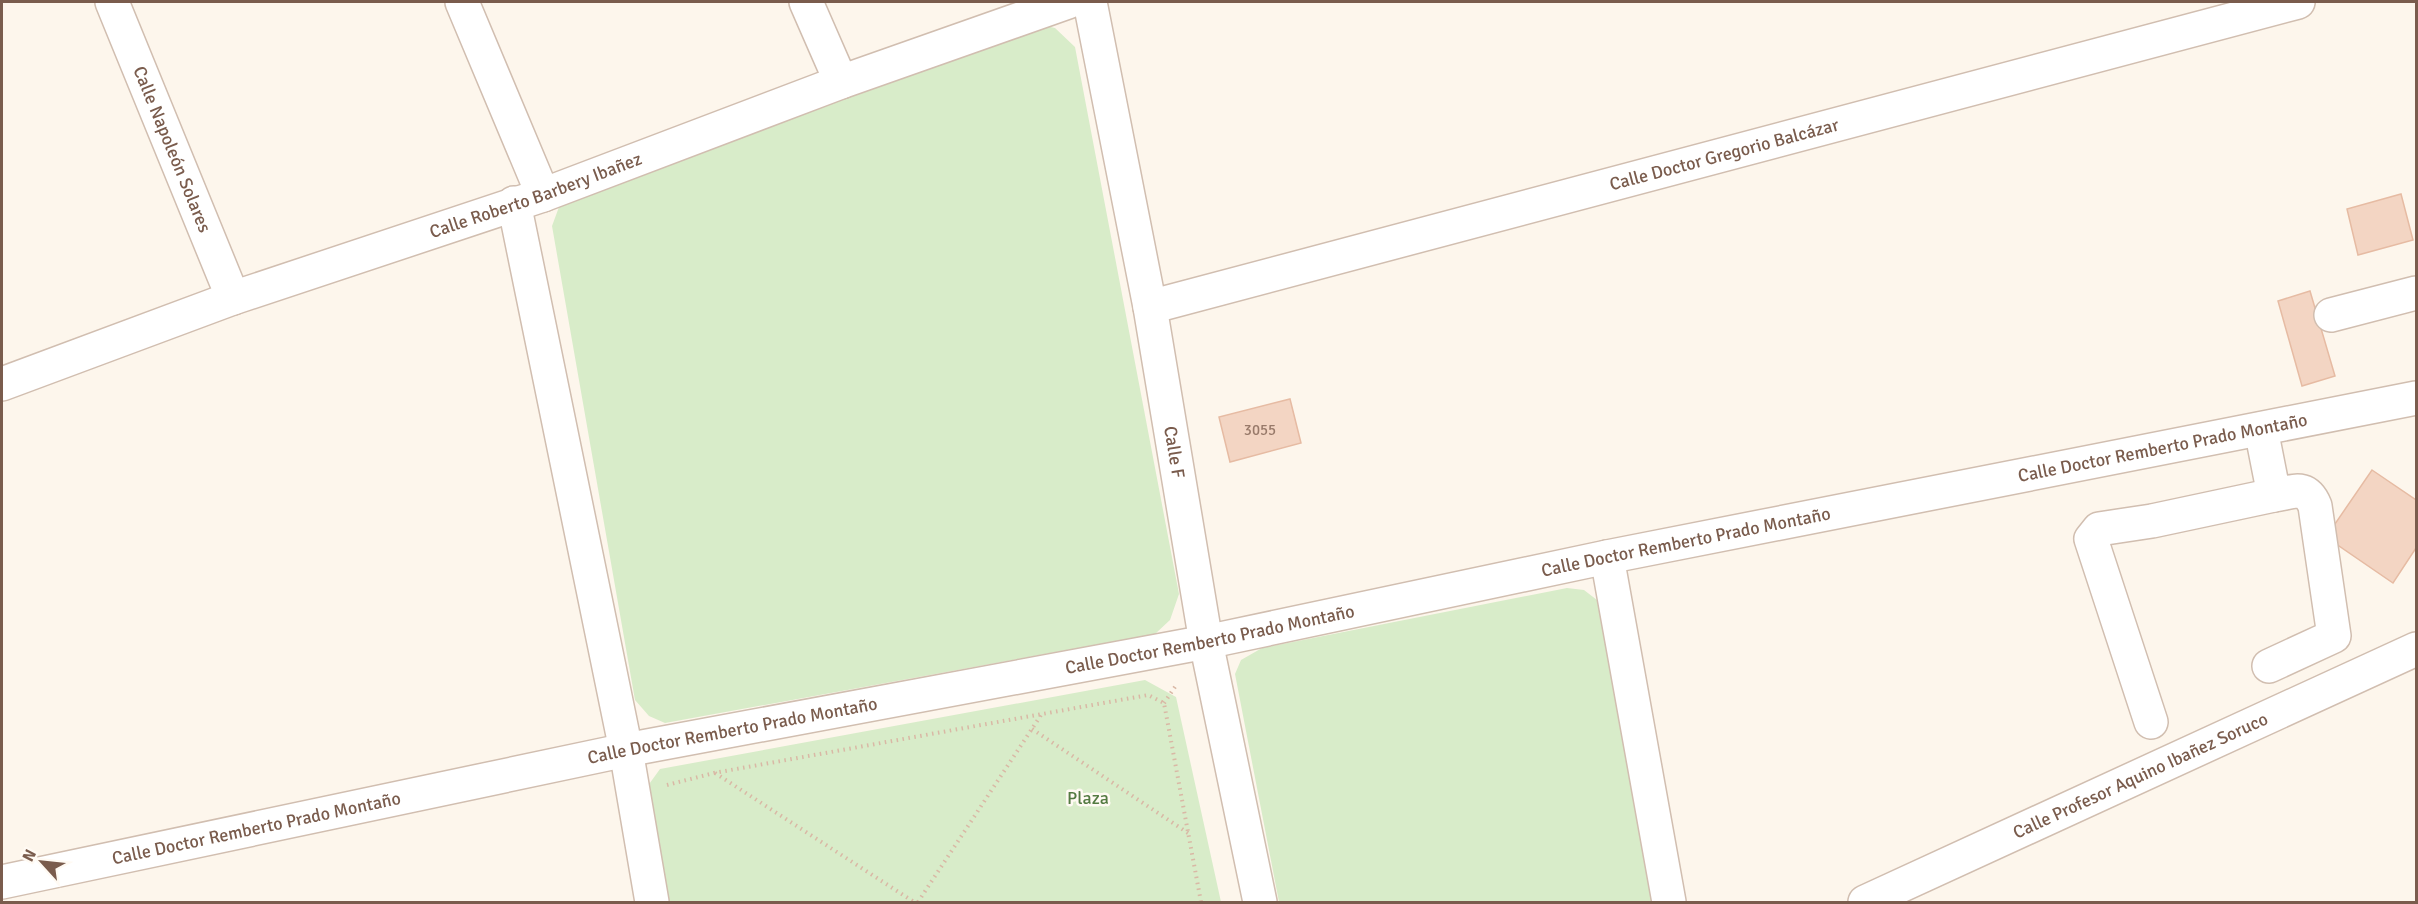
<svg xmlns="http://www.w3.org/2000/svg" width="2418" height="904" viewBox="0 0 2418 904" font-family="Signika,sans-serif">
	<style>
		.green { fill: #d8ecc9 }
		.building { fill: #f3d5c3; stroke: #e6bba3; stroke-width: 1.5 }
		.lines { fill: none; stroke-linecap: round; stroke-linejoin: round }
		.minor-casing { stroke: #d1beb0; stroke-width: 36 }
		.path { stroke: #d9b8a5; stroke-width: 4; stroke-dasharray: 1.5 4.5; stroke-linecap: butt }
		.minor { stroke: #fff; stroke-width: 33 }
		.labels { text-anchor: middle; stroke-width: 5; stroke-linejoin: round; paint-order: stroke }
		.number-label { font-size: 15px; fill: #987a6a }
		.street-label { font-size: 18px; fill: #7a5c4d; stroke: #fffaf3 }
		.park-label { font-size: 18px; fill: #537a41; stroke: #fffaf3 }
	</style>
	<rect width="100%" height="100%" fill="#fdf6ec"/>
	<path class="green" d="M1029,22L1055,28L1075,47L1179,594L1170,620L1155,634L665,723L649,716L635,700L552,226L559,207L569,195Z
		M1567,588L1584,590L1597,600L1657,902H1279L1235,674L1241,660L1262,648Z
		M1145,680L1176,697L1221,902H654L634,805L660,769Z"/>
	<path class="building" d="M2401,194L2413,240L2358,255L2347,209Z
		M2310,291L2335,376L2302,386L2278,301Z
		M1290,399L1301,443L1230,462L1219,417Z
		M2372,470L2416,500V548L2393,583L2326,537Z"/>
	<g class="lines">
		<defs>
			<g id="minor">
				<path id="s1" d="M112,2L233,298"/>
				<path d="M462,2L543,195"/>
				<path d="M806,2L841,82"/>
				<path id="s2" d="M1090,2L1150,307L1206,642L1260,902"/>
				<path d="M514,203L626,750L652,902"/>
				<path id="s3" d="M1150,307L2298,2"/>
				<path d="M2331,315L2416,293"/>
				<path id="s4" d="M2,384L233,298L543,195L841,82L1068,2"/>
				<path d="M2261,429L2274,495C2294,492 2306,484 2315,506L2334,636L2269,666"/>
				<path d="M1607,557L1669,902"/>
				<path d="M2151,722L2091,539L2099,529L2152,521L2274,495"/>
				<path id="s5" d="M2,882L626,750L1206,642L1607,557L2416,398"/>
				<path id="s6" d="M1865,902L2416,649"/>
			</g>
		</defs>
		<use href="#minor" class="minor-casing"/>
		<path class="path" d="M1164,703L1177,684
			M1032,729L1188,833
			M715,773L914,902
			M667,785L714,773L1148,695L1164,703L1201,902
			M918,902L1041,715"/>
		<use href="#minor" class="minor"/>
	</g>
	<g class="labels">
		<g class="number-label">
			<text x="1260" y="435">3055</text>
		</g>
		<g class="street-label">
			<text dy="6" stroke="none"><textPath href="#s1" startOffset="159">Calle Napoleón Solares</textPath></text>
			<text dy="6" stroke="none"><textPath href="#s3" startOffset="594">Calle Doctor Gregorio Balcázar</textPath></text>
			<text dy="6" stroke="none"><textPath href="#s4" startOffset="566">Calle Roberto Barbery Ibañez</textPath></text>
			<text dy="6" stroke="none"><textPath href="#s5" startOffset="2204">Calle Doctor Remberto Prado Montaño</textPath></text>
			<text dy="6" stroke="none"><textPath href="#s2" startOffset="458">Calle F</textPath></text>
			<text dy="6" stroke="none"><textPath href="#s5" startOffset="1718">Calle Doctor Remberto Prado Montaño</textPath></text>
			<text dy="6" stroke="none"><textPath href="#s5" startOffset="1232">Calle Doctor Remberto Prado Montaño</textPath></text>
			<text dy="6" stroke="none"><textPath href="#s5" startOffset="746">Calle Doctor Remberto Prado Montaño</textPath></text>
			<text dy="6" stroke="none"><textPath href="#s6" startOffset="303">Calle Profesor Aquino Ibañez Soruco</textPath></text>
			<text dy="6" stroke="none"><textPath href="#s5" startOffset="260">Calle Doctor Remberto Prado Montaño</textPath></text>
		</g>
		<g class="park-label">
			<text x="1088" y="804">Plaza</text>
		</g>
	</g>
	<rect width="2418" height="904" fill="none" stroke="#7a5c4d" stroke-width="6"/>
	<g transform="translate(42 862) rotate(297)" stroke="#fffaf3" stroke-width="4.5" paint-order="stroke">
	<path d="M0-4.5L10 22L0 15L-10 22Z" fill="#7a5c4d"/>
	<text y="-9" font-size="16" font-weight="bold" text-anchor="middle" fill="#7a5c4d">N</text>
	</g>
</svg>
